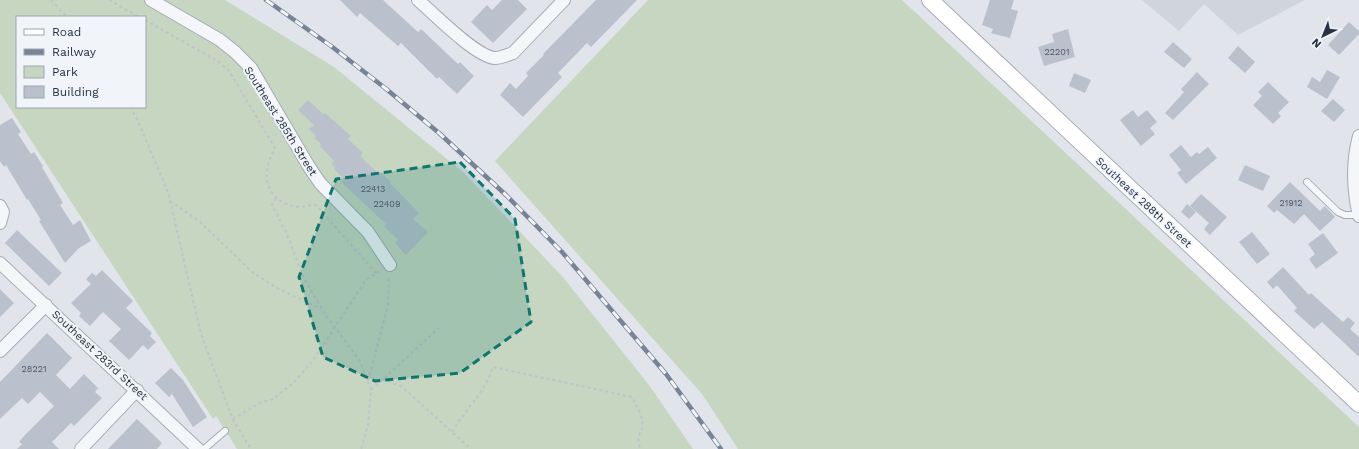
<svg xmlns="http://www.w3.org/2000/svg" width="1359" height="449" viewBox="0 0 1359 449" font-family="'Work Sans',sans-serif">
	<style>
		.built { fill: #cfd4dd }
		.green { fill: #c6d6c1; fill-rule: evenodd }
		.building { fill: #bac1cc }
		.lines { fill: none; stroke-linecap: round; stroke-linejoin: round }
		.lane-casing { stroke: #a5acb6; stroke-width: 8 }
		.street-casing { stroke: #a5acb6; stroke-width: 14 }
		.secondary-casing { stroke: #a5acb6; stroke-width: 18 }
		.path { stroke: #bfc3ca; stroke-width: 2; stroke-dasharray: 3 3; stroke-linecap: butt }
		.lane { stroke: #f4f6f9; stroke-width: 6 }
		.street { stroke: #f4f6f9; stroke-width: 12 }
		.secondary { stroke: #fff; stroke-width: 16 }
		.rail-casing { stroke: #788496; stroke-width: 4.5 }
		.rail { stroke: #f1f4f8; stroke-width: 3; stroke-dasharray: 9; stroke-linecap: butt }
		.marked { fill: #0f766e; fill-opacity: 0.2; stroke: #0f766e; stroke-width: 3; stroke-dasharray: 8 5; stroke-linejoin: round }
		.labels { text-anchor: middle; stroke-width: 4; stroke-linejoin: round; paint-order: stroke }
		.number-label { font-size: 9px; fill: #4c5667 }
		.street-label { font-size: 11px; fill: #273245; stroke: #f1f4f8 }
	</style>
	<rect width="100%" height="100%" fill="#e1e5eb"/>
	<path class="built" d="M1142,0H1305L1238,35L1204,4L1179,31Z"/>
	<path class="green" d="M0,0H225L334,67L463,172L562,276L649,385L693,449H237L216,416L213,419L0,93ZM17,17H145V107H17Z
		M648,0H902L1359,427V449H738L702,394L495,161Z"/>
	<path class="building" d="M340,0H383L418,32L421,29L458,64L460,62L474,76L457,94L439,77L437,79L401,43L398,46L360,13L357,17Z
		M502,0H518L527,9L493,43L471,22L487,5L492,10Z
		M596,0H637L591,47L587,43L558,73L562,77L523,117L500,95L510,83L516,89L528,76L526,73L544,55L543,54Z
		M990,0H1014L1011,9L1018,11L1010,38L991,33L993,29L982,25Z
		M1349,22L1359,31V34L1339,55L1328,45Z
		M1068,29L1075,57L1044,66L1038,47L1054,42L1052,34Z
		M1173,42L1192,59L1184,68L1164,52Z
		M1238,46L1255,62L1245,73L1228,58Z
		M1327,70L1340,77L1327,99L1307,87L1312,77L1320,82Z
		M1197,72L1209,84L1173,120L1165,113L1184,92L1181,89Z
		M1074,73L1091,80L1085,93L1069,86Z
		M1268,82L1289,102L1278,113L1281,116L1273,124L1253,105L1262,96L1258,92Z
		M1333,99L1345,110L1334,122L1321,111Z
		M308,100L323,114L325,113L351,136L348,139L363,153L360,156L378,173L379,171L391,182L390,183L419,213L413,219L428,232L406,255L395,243L398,240L384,226L386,224L341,182L344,179L334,169L335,168L331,164L334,161L320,146L321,144L314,138L316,136L309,129L314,125L298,110Z
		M1133,110L1138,117L1147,110L1157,122L1150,128L1155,134L1141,146L1120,120Z
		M12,118L21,132L18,134L31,154L34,152L43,166L42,167L63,203L60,205L73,225L80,220L91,241L79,248L65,263L39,221L41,220L28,199L27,200L6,165L4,167L0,161V125Z
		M1181,145L1191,157L1197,152L1199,154L1208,147L1217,158L1186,184L1177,173L1181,170L1169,155Z
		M1245,165L1270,176L1263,191L1238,180Z
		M1290,182L1320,211L1325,206L1335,217L1320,231L1304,214L1294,224L1277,210L1274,213L1267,206Z
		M1201,194L1227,217L1210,235L1204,229L1209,223L1190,206Z
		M1187,204L1196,212L1189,219L1181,212Z
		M17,230L62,273L49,286L5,243Z
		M1252,232L1270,254L1257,264L1239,242Z
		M1323,233L1338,253L1316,269L1309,259L1315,254L1308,244Z
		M1283,267L1309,295L1311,293L1343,322L1348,317L1355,323L1350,329L1359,337V357L1322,322L1314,329L1294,311L1297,308L1277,285L1273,289L1267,282Z
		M102,270L133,301L126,308L152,333L150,336L156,342L148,350L143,345L129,360L109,341L121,329L103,312L90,326L79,316L81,313L71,303L91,284L86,279L92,273L96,276Z
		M0,289L14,303L0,317Z
		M47,333L72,358L56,375L70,389L84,374L98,388L95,392L102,398L74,426L71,423L52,442L59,449H17L22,444L19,442L25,435L54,406L40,392L28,404L22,398L0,419V382Z
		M171,368L183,380L207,417L193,427L172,394L169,397L155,383Z
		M137,419L162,443L157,449H108Z"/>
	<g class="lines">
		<defs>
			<path id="lane" d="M1307,182L1338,212L1345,215H1359
				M204,449L225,431"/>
			<path id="street" d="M151,0L220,40L235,52L251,68L308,165L320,183L368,232L390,265
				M418,0C433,13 476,57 495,58C501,58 507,55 513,53L564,0
				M1359,136C1352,162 1353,190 1359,216
				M0,206L3,212L0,223
				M0,263L198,449
				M0,351L46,305
				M81,449L137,390"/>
			<path id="secondary" d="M930,0L1359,404"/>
		</defs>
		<use href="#lane" class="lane-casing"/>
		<use href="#street" class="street-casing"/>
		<use href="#secondary" class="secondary-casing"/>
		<path class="path" d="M51,0L67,17
			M109,0L139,17
			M145,20L219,62L229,71L274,146L275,149C259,175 266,203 299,207C306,207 312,203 317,206L376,273
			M130,107L137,119L168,192L201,334L233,420L251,449
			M276,198L272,205L286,232L304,279L325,314L360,361L371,390L368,425L361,449
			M170,201L199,221L252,272L277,288L321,309
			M382,380L401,386L471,449
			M368,381L388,305L389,276
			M371,390L439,328
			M233,419L260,403L273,399L293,383L312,362L366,280L381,270
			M452,432C465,410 486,391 493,367L632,397C639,411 648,423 638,437L640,449"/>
		<use href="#lane" class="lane"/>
		<use href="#street" class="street"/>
		<use href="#secondary" class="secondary"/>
		<defs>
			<path id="rail" d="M266,0L331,46L385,88L439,133L507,196L562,252L666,374L721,449"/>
		</defs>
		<use href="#rail" class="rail-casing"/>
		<use href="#rail" class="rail"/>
	</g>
	<path class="marked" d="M460,162L515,219L531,322L460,373L375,381L323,357L299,277L336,179Z"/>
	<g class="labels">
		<g class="number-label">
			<text x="1057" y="55">22201</text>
			<text x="373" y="192">22413</text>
			<text x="1291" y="206">21912</text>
			<text x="387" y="207">22409</text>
			<text x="34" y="372">28221</text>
		</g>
		<g class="street-label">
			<text transform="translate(281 121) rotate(58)" y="4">Southeast 285th Street</text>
			<text transform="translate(1144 202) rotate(43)" y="4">Southeast 288th Street</text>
			<text transform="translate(100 355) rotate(43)" y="4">Southeast 283rd Street</text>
		</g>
	</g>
	<rect x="16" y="16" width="130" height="92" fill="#f1f4f8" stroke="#a0a6b0"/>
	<rect x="24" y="29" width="20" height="6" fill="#ffffff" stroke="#a0a6b0"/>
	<text x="52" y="36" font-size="12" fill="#273245">Road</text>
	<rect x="24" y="49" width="20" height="6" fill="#788496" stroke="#a0a6b0"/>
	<text x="52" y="56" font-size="12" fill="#273245">Railway</text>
	<rect x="24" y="66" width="20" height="12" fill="#c6d6c1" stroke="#a0a6b0"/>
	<text x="52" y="76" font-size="12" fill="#273245">Park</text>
	<rect x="24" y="86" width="20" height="12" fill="#bac1cc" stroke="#a0a6b0"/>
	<text x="52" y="96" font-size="12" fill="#273245">Building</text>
	<g transform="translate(1323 36) rotate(223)" stroke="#f1f4f8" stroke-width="3" paint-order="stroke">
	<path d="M0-3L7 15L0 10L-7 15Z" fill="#273245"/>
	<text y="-6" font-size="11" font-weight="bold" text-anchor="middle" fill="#273245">N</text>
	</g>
</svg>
